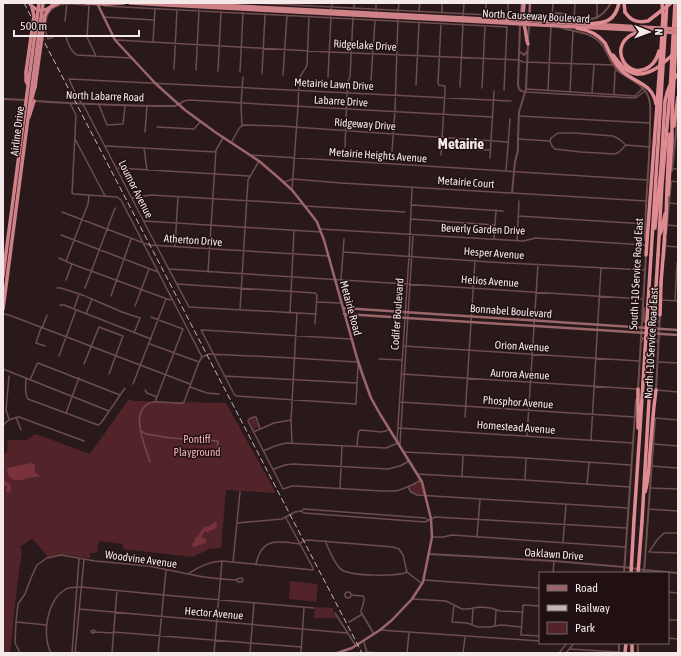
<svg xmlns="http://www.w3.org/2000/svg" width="681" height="656" viewBox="0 0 681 656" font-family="'Asap Condensed',sans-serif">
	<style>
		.green { fill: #52242a }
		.water { fill: #79313b }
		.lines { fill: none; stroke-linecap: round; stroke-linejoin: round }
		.minor { stroke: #6e4d4f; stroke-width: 1.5 }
		.tertiary { stroke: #6e4d4f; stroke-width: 2 }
		.secondary { stroke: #9b666a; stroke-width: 2.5 }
		.trunk { stroke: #ce8288; stroke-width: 3.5 }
		.motorway { stroke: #de8b92; stroke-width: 3.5 }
		.rail { stroke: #c3b5b7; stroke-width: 1; stroke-dasharray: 6 3; stroke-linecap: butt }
		.trunk-bridge { stroke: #ce8288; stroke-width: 3.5 }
		.motorway-bridge { stroke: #de8b92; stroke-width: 3.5 }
		.labels { text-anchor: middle; stroke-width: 3; stroke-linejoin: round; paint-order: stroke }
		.street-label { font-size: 11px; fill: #f4e8e9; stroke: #201012 }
		.park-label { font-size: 11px; fill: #f7b4b9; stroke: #201012 }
		.district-label { font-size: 15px; font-weight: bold; fill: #f4e8e9; stroke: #201012 }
	</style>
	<rect width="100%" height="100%" fill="#2a191b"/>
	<path class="green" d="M129,399L134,401L226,403L276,493L226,490L221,548L209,549L193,557L123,549V544L99,541L98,544L97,553H90V558C74,557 64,552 48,557L40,547L32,539L20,547L22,551L17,586L10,653H3V453H7L8,440H26L36,434L90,454Z
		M254,418H255L258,427L253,430L250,420Z
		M421,480L425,495C417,494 413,495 408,487Z
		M290,581L318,584L316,602L289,599Z
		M315,607L333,608V613L336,618H314Z"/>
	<path class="water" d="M32,463L35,465V472L41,477C28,474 9,491 7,468Z
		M3,480L8,482C11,485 13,489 9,492H6L7,487V486H3Z
		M215,522L217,523L216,528L207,532L205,531L202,535V537L206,539V543L194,547H193L192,544L195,542V538L198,536L204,527L210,526Z"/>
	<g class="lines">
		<path class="minor" d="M252,3L508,16
			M89,5L87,37L96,56
			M105,6L507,27L504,90
			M354,8V3
			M376,10V3
			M331,11L332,3
			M419,11L420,3
			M398,12L399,3
			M442,13V3
			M486,15V3
			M103,17L154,20
			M463,17L464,3
			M552,17L553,3
			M597,18V3
			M508,19V3
			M574,19L575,3
			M65,21L67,3
			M66,36C67,42 71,52 77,55L131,58
			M53,37L48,39C45,33 45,27 46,20C50,0 72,4 87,5
			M116,40L329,52L519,60L523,62L614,65
			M153,42L155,9
			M174,69L177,10
			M196,70L199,10
			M218,71L221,12
			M240,72L243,13
			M262,74L265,14
			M283,75L287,15
			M328,77L331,17
			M371,80L375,20
			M416,85L419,23
			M460,87L463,24
			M482,88L485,26
			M526,89L635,96L643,88
			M548,90L551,26
			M525,92L634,98L637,97L645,91
			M570,92L573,31
			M592,93L594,65
			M614,94L615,72L617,69
			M70,103L76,115L72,193L74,194L117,197L121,200L202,357
			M179,104L184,101L189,100L492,117
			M99,105L107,125L123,124L125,106
			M519,116L650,123
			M242,126L241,104L243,77
			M157,127L194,129L200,122
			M145,132L147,106
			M75,139L105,196
			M518,139L550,141
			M550,141L552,146L555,149L581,152L615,154L619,152L626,145
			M550,141L551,138L558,133H575L613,136L619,139L626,145
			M231,143L240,127L244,125L280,126L508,142
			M626,145L650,147
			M106,146L216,152
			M345,147L347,93L348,81L350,77L353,18
			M144,148L147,170
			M441,148L489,150
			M392,151L395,111L398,17
			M250,155L648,180
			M441,155L445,91V86L439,85L438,83L441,23
			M490,158L494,91
			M118,168L249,176
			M672,169H678
			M506,171L510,119
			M671,181L678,182
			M284,182L293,179L341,183L512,193L647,201
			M292,190L298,107L299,80C300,74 305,71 307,65L309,17
			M132,198L151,195L303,204
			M669,203L678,204
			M412,205L503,211
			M304,206L405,212
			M62,212L149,245L329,256
			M518,216L646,224
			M411,219L495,225
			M144,221L321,232
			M668,225L678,226
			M320,229L523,241L536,238L645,245
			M61,235L158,272
			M344,239L341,280L349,309V314
			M494,239L496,210
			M517,241L519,201
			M175,246L178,197
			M666,246L678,247
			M343,252L506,263L645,270
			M59,258L72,264L170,300L172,299
			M66,261L88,204L89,195
			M169,269C327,280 485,288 643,299
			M208,272L216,150L223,138
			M66,280L72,264
			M177,284L315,293L317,295L315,324
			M57,288H61L85,296
			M85,288L115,208
			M111,296L131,239
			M87,297L122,312L140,318L134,333
			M662,300L678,301
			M675,301L677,263
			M317,302L341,303
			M60,305H64L151,339
			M135,306L149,269
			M74,309L79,294
			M240,310L248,180L259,161
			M290,313L294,231
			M3,314L9,315L190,384
			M86,314L92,299
			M316,314L189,307L156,245L84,106C77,99 73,88 69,79L511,101
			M151,317L183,329
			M41,328L36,343L45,346
			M42,328L47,315
			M201,330L234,394L236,396L356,404L358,365
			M202,330L351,339
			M150,344L199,362
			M403,346L639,361
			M59,356L76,310
			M379,359L402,360
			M658,362L678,363
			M84,364L99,327L123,336L109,374
			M3,369L109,411
			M402,374L637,389
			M224,376L357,383
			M26,378C26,385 24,394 28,399L98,425L101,423L125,388
			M30,380L36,366L38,363L120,395
			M133,384L166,299
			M190,387L207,393L219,394
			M145,390L147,393L157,397
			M656,390L678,392
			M155,402L183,329
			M400,402L635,417
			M66,413L79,378
			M16,417L21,430
			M465,417L475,260
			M655,418L678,420
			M9,419L6,410L9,376
			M3,426C6,420 12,418 19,417L84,441
			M398,428L633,443
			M260,429L256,417H254L249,419L248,421L283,489L292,486H296L382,491H396L402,489L412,485L421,480
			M141,431L146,434L170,438L218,441L217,453
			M253,432L274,423L291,420
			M527,436L538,264
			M591,440L601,268
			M397,441L409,256L412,188
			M292,443L291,420L297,313
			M400,444L413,235
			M653,444L678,446
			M357,446L358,435L359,431L361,430L381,432L386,431L389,429
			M263,451L275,446L286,443L386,448L398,443
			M404,452L526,458L631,465
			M150,462C145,446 127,407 154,402C163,401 173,404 183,403L184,402L199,362L202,357L209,354L294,358L357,362
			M651,466L678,468
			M274,469L285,465L293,464L388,469L400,466L409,461
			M417,474L525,480L630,487
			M462,477L463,455
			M525,480L526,458
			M587,484L589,463
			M408,487L411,492L417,495L628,508
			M650,488L678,489
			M340,489L342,446
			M648,509L678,511
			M428,520L425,518L304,509L301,511L304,513L425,522L435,517L627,528
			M237,523L282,519L295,512L301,511
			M432,537H443L452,535L625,547
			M477,537L480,499
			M325,541C329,549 335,566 342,570C352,576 397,577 407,572
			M563,542L566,505
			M649,552L657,540L664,533H678
			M650,552L678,553
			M233,562L240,492
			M256,564C262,537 277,541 300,544L303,541L308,540L393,547L399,549L403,555L407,572
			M407,572L421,583
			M553,573L554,561
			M189,574C204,578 220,579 236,580L237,579L242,578L243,580L242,582H238L236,580
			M424,580L540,588
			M345 595a3 3 0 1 1 6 0a3 3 0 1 1-6 0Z
			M668,592L678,593
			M351,595L363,596L364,598C365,603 361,607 361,612L374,634
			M413,599L446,601L462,609H468L480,607L491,608L500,611L523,612
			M454,605L452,622L467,623L478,627H489L501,625L522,627
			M540,606L523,605L521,635L540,636
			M79,609L347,633
			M335,613L356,646
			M668,620H678
			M16,622L47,625
			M349,622L361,615
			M472,625L473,608
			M495,626L496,610
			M380,630L540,641
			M96,632L92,633L91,631L94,630L96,632L113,633
			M113,632L301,647
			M668,638L678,639
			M364,642L367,653
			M569,649L619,652
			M75,652L83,653
			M367,652L379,653
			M20,653L15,643L16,622L18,604L25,594L31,578L37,565L47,558L61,555L95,561L149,566L188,574C199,566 209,562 222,561L313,570V568L286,518
			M51,653C43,638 46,612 56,598C58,595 63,591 66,589C70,587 76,587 81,587L164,595L314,608
			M72,653L79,559
			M75,653L84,560
			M112,653L117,590
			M158,653L166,570
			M214,653L222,561
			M250,653L254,603
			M301,653L304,607
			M407,653L409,633
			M463,653L465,637
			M559,653L567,643
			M566,653L574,643"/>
		<path class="tertiary" d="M547,21L556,13L565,14L573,19
			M551,22L557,15C562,15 565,17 569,18C573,20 578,20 582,20C596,20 603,16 611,3
			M520,24L518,85C519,90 520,91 525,92
			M560,27C575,33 593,31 603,46C608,54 611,63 617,70C626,78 639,81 646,92C652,101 650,114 650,124C650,163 645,201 645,240
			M528,40L529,25
			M520,52L524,55L525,54L527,51
			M3,99L26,100
			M35,101C82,104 128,106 175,106L179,104
			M672,171L678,113
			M512,193L515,162L518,150V139L519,112L526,89L528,44
			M666,235L671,183
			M664,260L666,239
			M644,308V321L647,324H655L660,320
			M641,342L643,338C650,336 656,337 658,343
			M638,390L646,254
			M656,390L660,315
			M429,554L554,561L624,567L644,570L678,573
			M624,573L636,400
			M644,573L655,419
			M619,653V643
			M638,653V643"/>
		<path class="secondary" d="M97,3L115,40L156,84L185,110L215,132L259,161L280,179L292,190L311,214L317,222L324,240L357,358L363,376L371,398L380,414L422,482L431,519L432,537L423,582L412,599L392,620L380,630L352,648L337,653
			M521,20L522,3
			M529,22L530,3
			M343,308L678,330
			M344,314L678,335"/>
		<path class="trunk" d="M130,3L654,31
			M179,3L485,19L521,20L659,28
			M524,3L523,15L526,21
			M104,4L124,3
			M51,7L59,3
			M523,23C527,30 525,37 528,44
			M26,72V81L28,85
			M32,98L33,94L35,87
			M29,117L34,101
			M3,276L39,3
			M3,309L43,3"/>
		<path class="motorway" d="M624,3L625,12
			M589,24C606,23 615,21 619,3
			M577,28C589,30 598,34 605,43
			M646,31C641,32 635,33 631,35C608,49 628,81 649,67C655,63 657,58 659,51
			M605,43C609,52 614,63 621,70C634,83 652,82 656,104
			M613,55C620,64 625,72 637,74
			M674,126L678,97
			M669,145L670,134
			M668,195L672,141V116L678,3
			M655,228L661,168
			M660,234L662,229L665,214
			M646,255L661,50L663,15L662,3
			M651,255L667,3
			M658,255L662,184L670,92L675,3
			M660,315L661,283
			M638,389V428
			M645,492C649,479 649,465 650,452C652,431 653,411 656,390
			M634,520L643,383
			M642,521L650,383
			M625,653L626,643
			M632,653V643"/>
		<path class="rail" d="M24,3L362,653"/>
		<path class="trunk-bridge" d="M86,3L104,4
			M30,4C37,13 48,12 54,3
			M659,28L678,29
			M654,31L678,33
			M26,72L34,16L32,7
			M35,87L44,22L45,15L49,9"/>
		<path class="motorway-bridge" d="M625,12C631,21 637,23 648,21L671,3
			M637,74C654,75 666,60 678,50
			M661,168L665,101C667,90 670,82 678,74
			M661,283L666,219L667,187L669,145
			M643,383L651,255
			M650,383L658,255
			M631,573L634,520
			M638,573L642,521"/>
	</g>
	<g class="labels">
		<g class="street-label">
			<text transform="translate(536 16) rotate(3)" y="4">North Causeway Boulevard</text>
			<text transform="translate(365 45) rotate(3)" y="4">Ridgelake Drive</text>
			<text transform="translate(334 84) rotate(3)" y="4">Metairie Lawn Drive</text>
			<text transform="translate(105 96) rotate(2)" y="4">North Labarre Road</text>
			<text transform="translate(341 101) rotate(3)" y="4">Labarre Drive</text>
			<text transform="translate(365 124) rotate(4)" y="4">Ridgeway Drive</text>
			<text transform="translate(17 131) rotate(-83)" y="4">Airline Drive</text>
			<text transform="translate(378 155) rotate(4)" y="4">Metairie Heights Avenue</text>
			<text transform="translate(466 182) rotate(4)" y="4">Metairie Court</text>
			<text transform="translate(136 189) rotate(63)" y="4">Loumor Avenue</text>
			<text transform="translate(483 229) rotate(2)" y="4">Beverly Garden Drive</text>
			<text transform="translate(193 240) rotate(4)" y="4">Atherton Drive</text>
			<text transform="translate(494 253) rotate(4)" y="4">Hesper Avenue</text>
			<text transform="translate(636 274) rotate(-87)" y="4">South I-10 Service Road East</text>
			<text transform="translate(490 281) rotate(4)" y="4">Helios Avenue</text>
			<text transform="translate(351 308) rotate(75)" y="4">Metairie Road</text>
			<text transform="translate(511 311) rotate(4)" y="4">Bonnabel Boulevard</text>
			<text transform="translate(397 314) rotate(-86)" y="4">Codifer Boulevard</text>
			<text transform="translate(651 343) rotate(-87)" y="4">North I-10 Service Road East</text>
			<text transform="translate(522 346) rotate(3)" y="4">Orion Avenue</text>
			<text transform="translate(520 374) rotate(3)" y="4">Aurora Avenue</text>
			<text transform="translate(518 402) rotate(4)" y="4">Phosphor Avenue</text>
			<text transform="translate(516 427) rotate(4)" y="4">Homestead Avenue</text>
			<text transform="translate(554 554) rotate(4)" y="4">Oaklawn Drive</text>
			<text transform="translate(141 559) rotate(8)" y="4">Woodvine Avenue</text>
			<text transform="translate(214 613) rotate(5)" y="4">Hector Avenue</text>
		</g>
		<g class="park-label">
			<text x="197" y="443">Pontiff<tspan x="197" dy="13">Playground</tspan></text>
		</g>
		<g class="district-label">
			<text x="461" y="149">Metairie</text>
		</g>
	</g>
	<rect width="681" height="656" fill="none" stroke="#f4e8e9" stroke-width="8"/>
	<rect x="539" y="572" width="130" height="72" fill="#201012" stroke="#756668"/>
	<rect x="547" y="585" width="20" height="6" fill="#9b666a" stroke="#756668"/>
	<text x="575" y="592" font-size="12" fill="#f4e8e9">Road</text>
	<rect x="547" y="605" width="20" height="6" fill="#c3b5b7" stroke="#756668"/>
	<text x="575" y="612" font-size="12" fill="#f4e8e9">Railway</text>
	<rect x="547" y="622" width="20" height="12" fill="#52242a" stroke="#756668"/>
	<text x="575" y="632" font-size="12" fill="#f4e8e9">Park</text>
	<g transform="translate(649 32) rotate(91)" stroke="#201012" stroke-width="3" paint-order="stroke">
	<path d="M0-3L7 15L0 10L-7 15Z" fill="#f4e8e9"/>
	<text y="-6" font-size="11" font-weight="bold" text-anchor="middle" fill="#f4e8e9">N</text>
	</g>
	<path d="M14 30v6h125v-6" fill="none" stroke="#f4e8e9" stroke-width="2"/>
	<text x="20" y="30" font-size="12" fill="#f4e8e9" stroke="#201012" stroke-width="3" paint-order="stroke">500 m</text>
</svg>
